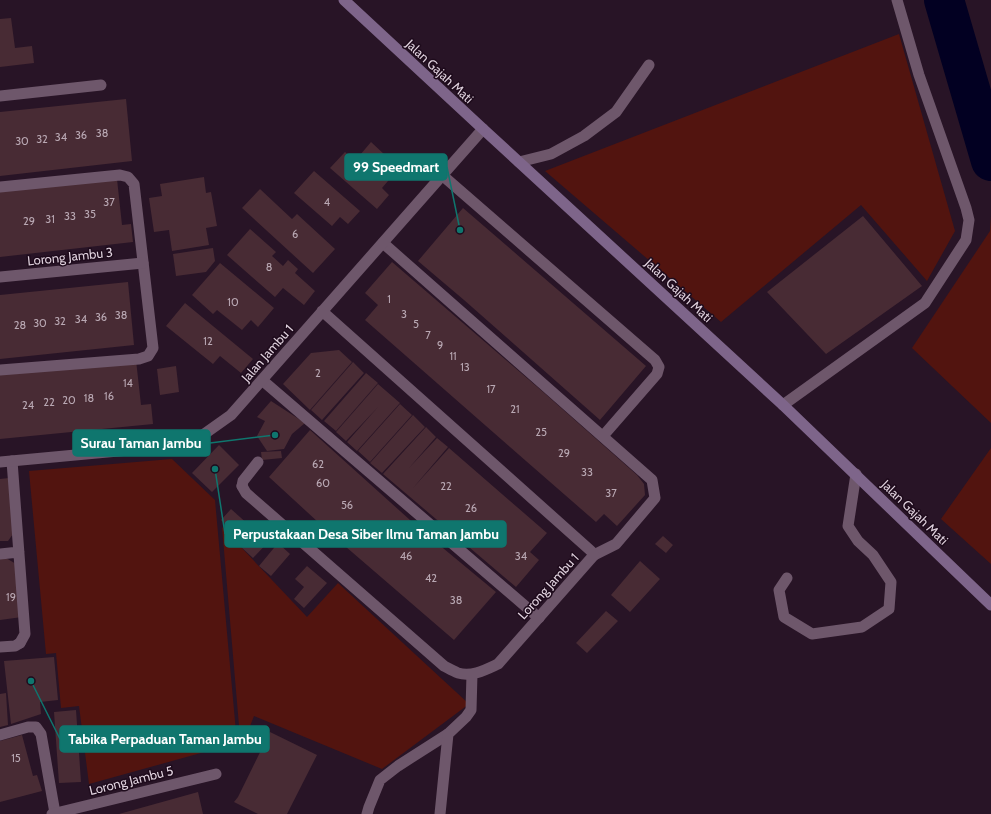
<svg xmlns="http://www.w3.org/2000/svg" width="991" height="814" viewBox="0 0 991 814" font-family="Cabin,sans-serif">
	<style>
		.green { fill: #52140f }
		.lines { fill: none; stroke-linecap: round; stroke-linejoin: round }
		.river { stroke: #020022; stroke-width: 40 }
		.building { fill: #482b34 }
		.service { stroke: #6e576b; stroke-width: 11 }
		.minor { stroke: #6e576b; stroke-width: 11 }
		.secondary { stroke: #7e658a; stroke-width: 11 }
		.labels { text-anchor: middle; stroke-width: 3; stroke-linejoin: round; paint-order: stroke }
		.number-label { font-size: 11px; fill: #b9a8b3 }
		.street-label { font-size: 13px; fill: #dfd1dd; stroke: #1e0b1c }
		.leader { fill: none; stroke: #0f766e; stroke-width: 1.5 }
		.callout-dot { fill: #0f766e; stroke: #1e0b1c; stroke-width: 1.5 }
		.callout { fill: #0f766e; stroke: #0f766e; stroke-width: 1.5 }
		.callout-label { font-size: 14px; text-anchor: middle; font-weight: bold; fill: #fff }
	</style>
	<rect width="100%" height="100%" fill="#281426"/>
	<path class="green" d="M899,34L955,231L927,281L861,205L721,322L545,171Z
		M991,216V423L912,348L990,231Z
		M991,448V564L941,519Z
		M172,459L215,500L237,743L89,784L79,706L61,708L56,653L46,654L29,471Z
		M222,527L307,617L338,583L469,704L382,769L254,716L241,749Z"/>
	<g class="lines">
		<path class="river" d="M944,0L991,161"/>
	</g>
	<path class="building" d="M11,18L15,48L32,46L34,63L0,67V19Z
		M126,99L132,161L0,176V112Z
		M371,142L399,168L382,188L389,195L377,209L330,168L345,152L355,161Z
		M314,171L360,211L348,224L340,217L332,226L294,193Z
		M204,177L206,193L211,192L217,226L206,228L209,245L172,251L169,230L154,232L149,198L162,196L160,184Z
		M117,179L122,225L131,224L133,242L0,257V191Z
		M260,189L292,219L297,214L335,249L313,273L242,208Z
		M463,208L646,366L600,420L464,300L418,261Z
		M863,216L922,286L826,354L767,292Z
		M250,229L276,252L272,256L283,266L288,260L298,269L295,273L315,291L304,305L283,288L275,297L227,255Z
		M213,248L215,261L206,272L176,276L173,254Z
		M392,262L542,391L637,475L644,484L645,495L617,526L604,514L596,522L526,461L365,320L378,305L365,293Z
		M220,263L274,308L258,327L251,320L242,330L217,310L213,314L192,295Z
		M128,282L134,345L0,359V295Z
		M185,303L253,359L241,373L220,356L213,364L166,326Z
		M339,350L352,362L310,410L283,384L311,353Z
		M136,360L141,405L151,404L153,424L0,439V375Z
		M353,362L364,373L322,420L311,410Z
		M176,366L179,392L160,395L157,369Z
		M366,373L378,383L336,431L324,421Z
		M378,384L400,403L357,451L347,442L378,407L346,441L336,432Z
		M271,401L305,423L292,434L284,449L267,451L257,436L265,421L257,417Z
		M400,404L412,415L370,462L358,451Z
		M413,415L425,427L382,473L370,463Z
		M426,427L436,437L409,468L437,438L448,447L413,488L449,448L547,533L530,552L539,560L516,587L383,474Z
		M310,430L420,529L496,592L454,640L331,534L269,477Z
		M219,445L239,465L212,492L192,473Z
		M281,451L282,458L262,460L261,452Z
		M9,478L15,531L8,541H0V479Z
		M231,509L250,526L240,538L221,520Z
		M262,525L274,536L253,558L241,547Z
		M663,536L673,545L666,553L655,544Z
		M278,543L290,554L271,576L259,566Z
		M0,558H6L16,564L22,617L0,620Z
		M640,561L660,579L630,612L611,595Z
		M307,566L327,583L304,608L294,599L304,587L295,579Z
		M606,611L618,621L587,653L576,643Z
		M54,657L58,700L40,702L41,714L11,724L4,661Z
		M6,693L8,725L0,727V694Z
		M76,710L81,782L59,783L54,712Z
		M270,732L317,755L287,814H258L234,802L238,797Z
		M22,735L33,776L37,775L42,791L0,802V741Z
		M198,792L203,814H119Z"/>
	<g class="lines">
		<path class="service" d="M442,175L655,360L659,367L657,374L603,436
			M0,187L120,175L128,177L134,184L153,348L148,356L139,359L0,370
			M383,243L652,480L655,498L616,544L594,555
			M262,380L539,618
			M12,461L25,634L20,643
			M242,486L243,481L258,462
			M0,554L19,552
			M787,578L779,590L784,617L812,634L862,627L889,609L891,582L873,555L858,541L848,526L856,474
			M0,735L28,727H36L41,734L55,813
			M367,814L369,807L380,780L398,766L448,734"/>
		<path class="minor" d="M0,96L101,85
			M519,162L551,154L584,136L616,112L649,65
			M0,277L143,263
			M783,405L925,303L966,240L969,220L966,208L919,75L897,0
			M0,462L172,446L200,437L231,415L483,129
			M242,486L246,493L444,666C448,668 453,671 458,673C472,677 485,670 498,664L594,555L591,551L322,311
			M0,647L15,646L20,643
			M52,814L216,774
			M440,814L448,734L466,717L471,710L472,674"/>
		<path class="secondary" d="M344,0L483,129L783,405L991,605"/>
	</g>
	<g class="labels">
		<g class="number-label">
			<text x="102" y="137">38</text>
			<text x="81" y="139">36</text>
			<text x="61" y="141">34</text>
			<text x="42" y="143">32</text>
			<text x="22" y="145">30</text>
			<text x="109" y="206">37</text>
			<text x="327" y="206">4</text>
			<text x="90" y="218">35</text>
			<text x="70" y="220">33</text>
			<text x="50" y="223">31</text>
			<text x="29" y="225">29</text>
			<text x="295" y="238">6</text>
			<text x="269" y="271">8</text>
			<text x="389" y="303">1</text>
			<text x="233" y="306">10</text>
			<text x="404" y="318">3</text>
			<text x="121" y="319">38</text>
			<text x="101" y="321">36</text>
			<text x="81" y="323">34</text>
			<text x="60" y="325">32</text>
			<text x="40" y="327">30</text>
			<text x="416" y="328">5</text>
			<text x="20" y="329">28</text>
			<text x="428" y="339">7</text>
			<text x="208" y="345">12</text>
			<text x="440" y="349">9</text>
			<text x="453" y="360">11</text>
			<text x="465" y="371">13</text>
			<text x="318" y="377">2</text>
			<text x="128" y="387">14</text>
			<text x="491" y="393">17</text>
			<text x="109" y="400">16</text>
			<text x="89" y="402">18</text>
			<text x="69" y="404">20</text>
			<text x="49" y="406">22</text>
			<text x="28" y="409">24</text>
			<text x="515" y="413">21</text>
			<text x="541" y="436">25</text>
			<text x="564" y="457">29</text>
			<text x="318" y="468">62</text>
			<text x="587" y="476">33</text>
			<text x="323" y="487">60</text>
			<text x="446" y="490">22</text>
			<text x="611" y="497">37</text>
			<text x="347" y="509">56</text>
			<text x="471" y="512">26</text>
			<text x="406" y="560">46</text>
			<text x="521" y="560">34</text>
			<text x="431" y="582">42</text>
			<text x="11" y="601">19</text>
			<text x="456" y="604">38</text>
			<text x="16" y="762">15</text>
		</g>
		<g class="street-label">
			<text transform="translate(440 71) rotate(43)" y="5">Jalan Gajah Mati</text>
			<text transform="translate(70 256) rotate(-6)" y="5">Lorong Jambu 3</text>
			<text transform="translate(679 290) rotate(43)" y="5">Jalan Gajah Mati</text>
			<text transform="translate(267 353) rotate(-49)" y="5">Jalan Jambu 1</text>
			<text transform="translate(915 512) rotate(44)" y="5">Jalan Gajah Mati</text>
			<text transform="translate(548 586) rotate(-48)" y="5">Lorong Jambu 1</text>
			<text transform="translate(131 780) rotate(-14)" y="5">Lorong Jambu 5</text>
		</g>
	</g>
	<path class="leader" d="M460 230L447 167M275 435L210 443M215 469L225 534M31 681L60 739"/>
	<g class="callout-dot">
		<circle cx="460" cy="230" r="4"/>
		<circle cx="275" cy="435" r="4"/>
		<circle cx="215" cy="469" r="4"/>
		<circle cx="31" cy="681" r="4"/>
	</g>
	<g class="callout">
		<rect x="345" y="154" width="102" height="26" rx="4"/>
		<rect x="73" y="430" width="137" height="26" rx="4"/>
		<rect x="225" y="521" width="281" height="26" rx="4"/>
		<rect x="60" y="726" width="209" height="26" rx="4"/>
	</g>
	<g class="callout-label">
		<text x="396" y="172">99 Speedmart</text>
		<text x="141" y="448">Surau Taman Jambu</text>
		<text x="366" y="539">Perpustakaan Desa Siber Ilmu Taman Jambu</text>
		<text x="165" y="744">Tabika Perpaduan Taman Jambu</text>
	</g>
</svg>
